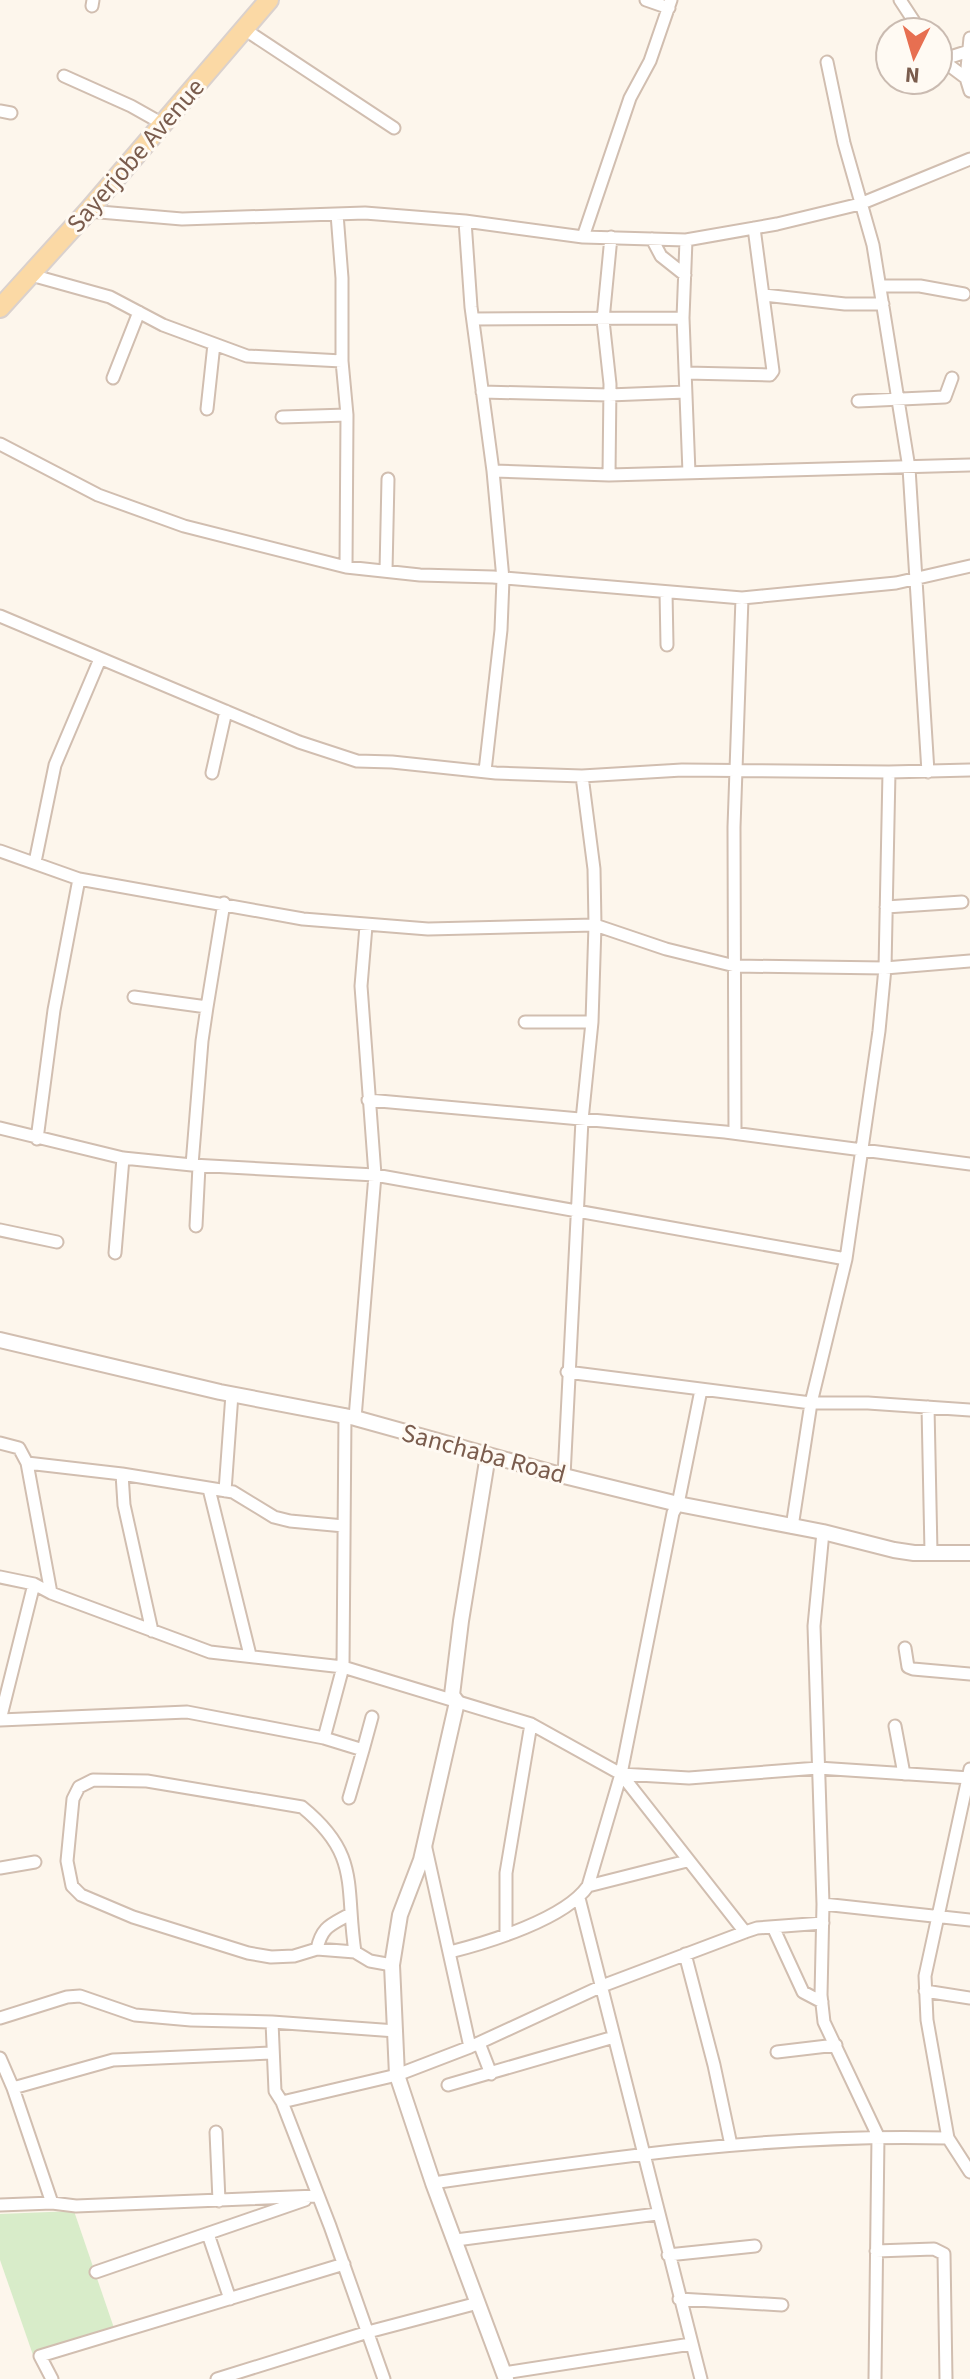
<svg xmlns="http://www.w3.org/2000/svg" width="970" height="2379" viewBox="0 0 970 2379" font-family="'Source Sans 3',sans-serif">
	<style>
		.green { fill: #d8ecc9 }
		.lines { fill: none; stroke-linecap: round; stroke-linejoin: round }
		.minor-casing { stroke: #d1beb0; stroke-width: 15 }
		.tertiary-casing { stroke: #d1beb0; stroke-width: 18 }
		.primary-casing { stroke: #dad1cd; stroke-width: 22 }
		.minor { stroke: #fff; stroke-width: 11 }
		.tertiary { stroke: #fff; stroke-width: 14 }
		.primary { stroke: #fbd9a5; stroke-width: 18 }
		.labels { text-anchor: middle; stroke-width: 6; stroke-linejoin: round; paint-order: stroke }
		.street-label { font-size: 26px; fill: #7a5c4d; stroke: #fffaf3 }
	</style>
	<rect width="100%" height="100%" fill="#fdf6ec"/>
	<path class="green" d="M74,2211L114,2328L33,2355L0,2260V2214Z"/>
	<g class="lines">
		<defs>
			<path id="minor" d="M646,0L669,8
				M900,0L921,32
				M92,6L93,0
				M244,29L394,128
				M938,57L966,78L970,91
				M941,60L969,51
				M827,62L844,143L873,245L909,468L928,772
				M64,76L131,106L163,124
				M969,77L966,78L970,38
				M0,111L11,113
				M88,211L182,219L365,213L465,221L583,237L686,240L777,224L860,204L970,159
				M337,214L342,278V361L347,415L346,567
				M465,221L471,307L493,471L503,579L501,630L485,771
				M583,237L630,98L650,61L671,0
				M652,239L661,256L685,275
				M686,240L683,318L689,473
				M31,275L110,297L163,325L247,356L342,361
				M880,286H920L964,294
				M764,295L845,304H883
				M473,319L683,318
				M686,373L770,375L773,371L754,228
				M113,378L139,312
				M482,392L609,395L685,392
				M858,401L945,397L952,378
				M207,409L214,344
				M282,417L347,415
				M0,444L98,495L184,526L346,567L420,575L493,577L742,598L896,583L970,566
				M493,471L609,475L970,465
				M609,475L610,384L603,320L611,237
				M386,571L388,479
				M666,592L667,645
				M0,616L299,742L357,761L392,762L496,773L582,776L682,770L889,772L970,770
				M212,773L226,711
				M0,851L79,879L303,919L428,929L595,925L666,949L735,966L885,968L970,961
				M35,862L55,765L100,659
				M886,907L962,902
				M134,997L207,1007L224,903
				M525,1022H592
				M368,1100L725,1132L970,1164
				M0,1128L123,1158L192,1165L375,1175L846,1259
				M735,1133L734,827L742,598
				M37,1139L54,1010L79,879
				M192,1165L202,1041L207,1007
				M196,1226L199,1166
				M0,1230L57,1242
				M115,1253L123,1158
				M567,1372L811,1403H868L970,1410
				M928,1407L931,1552
				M355,1418L375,1175L361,986L366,926
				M0,1443L19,1448L27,1463L51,1593
				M27,1463L122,1474L233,1492L274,1517L290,1521L344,1526
				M122,1474L124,1505L152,1631
				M564,1476L582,1120L592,1022L595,925L594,869L582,776
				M209,1489L250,1655
				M225,1491L232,1394
				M792,1527L811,1403L846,1259L879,1031L885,968L889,772
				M823,1532L814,1626L823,1904L821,1995L824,2022L878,2136L875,2379
				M0,1577L34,1584L51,1593L210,1652L343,1667L531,1724L621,1774L745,1932
				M905,1648L908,1667L913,1669L970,1674
				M0,1720L187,1712L324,1738L343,1667L345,1415
				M0,1720L34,1584
				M895,1726L904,1774
				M324,1738L363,1750L349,1798
				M363,1750L372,1717
				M970,1769L925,1976L927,2020L948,2138L970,2172
				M621,1774L689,1778L818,1768L970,1778
				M425,1844L470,2047
				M0,1868L35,1862
				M588,1886L621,1774L673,1513L678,1504L701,1390
				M579,1898L701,2379
				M823,1904L970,1920
				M773,1927L803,1992L822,2002
				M506,1935V1873L531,1724
				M317,1949C322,1926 331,1925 350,1914
				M355,1952L317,1949L294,1956L271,1957L248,1953L133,1917L81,1895L72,1886L67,1861L73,1799L79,1787L93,1780L147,1781L302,1807C361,1855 345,1886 355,1952L370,1961L392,1965
				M450,1952C489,1942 565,1919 588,1886L687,1861
				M685,1954L714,2065L731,2145
				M925,1991L970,1998
				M0,2018L67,1997L80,1996L135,2015L191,2020L272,2022L396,2031
				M272,2022L275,2091L282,2102L397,2075L470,2047L602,1986L745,1932L757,1928L823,1923
				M479,2043L491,2074
				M777,2052L836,2045
				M0,2058L13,2088L52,2203
				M448,2085L614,2037
				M13,2088L113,2060L271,2053
				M282,2102L330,2226L384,2379
				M216,2132L219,2201
				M433,2183C604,2158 774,2133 948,2138
				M0,2205L52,2203L76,2206L317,2196
				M208,2234L230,2299
				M456,2240L657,2214
				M876,2251L934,2249L944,2254L946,2379
				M668,2255L755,2246
				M96,2272L305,2200
				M679,2299L782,2305
				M504,2373L691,2344
				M52,2379L40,2356L344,2264
				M217,2379L368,2332L478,2303"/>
			<path id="tertiary" d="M0,1340L220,1392L355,1418L564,1476L678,1504L823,1532L894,1550L914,1553H970
				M488,1455L461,1621L452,1695L457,1702L421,1860L400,1915L392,1965L397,2075L433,2183L506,2379"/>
			<path id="primary" d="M0,308L88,211L269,0"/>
		</defs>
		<use href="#minor" class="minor-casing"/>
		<use href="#tertiary" class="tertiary-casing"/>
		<use href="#primary" class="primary-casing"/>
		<use href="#minor" class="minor"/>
		<use href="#tertiary" class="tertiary"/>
		<use href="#primary" class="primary"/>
	</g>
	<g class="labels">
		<g class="street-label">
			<text transform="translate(135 155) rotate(-49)" y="9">Sayerjobe Avenue</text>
			<text transform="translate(484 1453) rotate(15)" y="9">Sanchaba Road</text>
		</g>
	</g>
	<g transform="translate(914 56) rotate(185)"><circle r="38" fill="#fffaf3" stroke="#cabbb1" stroke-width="2"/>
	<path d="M0-6L14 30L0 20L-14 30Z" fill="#e76f51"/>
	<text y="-12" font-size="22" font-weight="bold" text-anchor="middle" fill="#7a5c4d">N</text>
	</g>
</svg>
